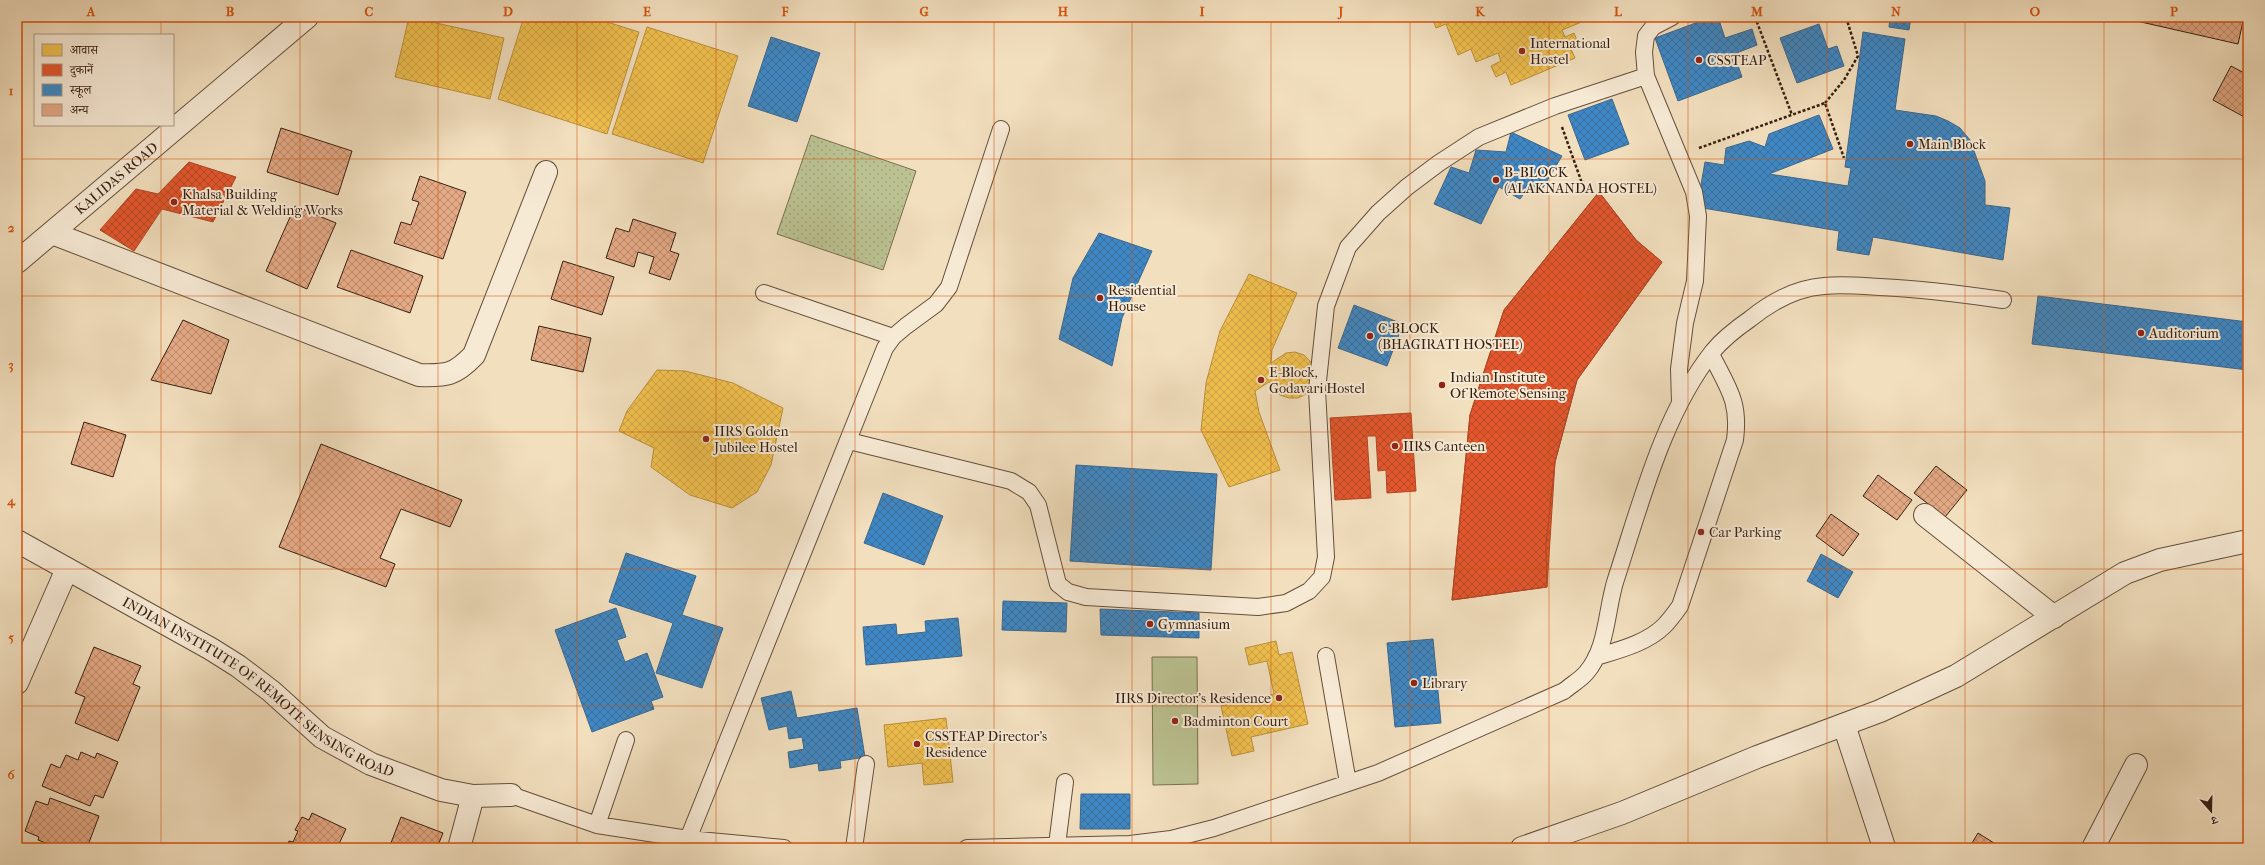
<svg xmlns="http://www.w3.org/2000/svg" width="2265" height="865" viewBox="0 0 2265 865" font-family="'IM FELL French Canon','Noto Serif Devanagari',serif">
	<style>
		.grass { fill: url(#grass-dots); stroke: #787051 }
		.garden { fill: #bbc191; stroke: #787051 }
		.homes { fill: url(#homes-cross-hatch); stroke: #ba903c }
		.shops { fill: url(#shops-cross-hatch); stroke: #b04625 }
		.schools { fill: url(#schools-cross-hatch); stroke: #3c688f }
		.building { fill: url(#building-cross-hatch); stroke: #361f11 }
		.lines { fill: none; stroke-linecap: round; stroke-linejoin: round }
		.service-casing { stroke: #654f3c; stroke-width: 18 }
		.minor-casing { stroke: #654f3c; stroke-width: 24 }
		.tertiary-casing { stroke: #654f3c; stroke-width: 24 }
		.path { stroke: #361f11; stroke-width: 2.5; stroke-dasharray: 3 2; stroke-linecap: butt }
		.service { stroke: #f7ead5; stroke-width: 16 }
		.minor { stroke: #f7ead5; stroke-width: 22 }
		.tertiary { stroke: #f7ead5; stroke-width: 22 }
		.grid { fill: none; stroke: #d6530c; stroke-width: 1; stroke-opacity: 0.55 }
		.poi-dot { fill: #8f2418; stroke: #f7ead5; stroke-width: 1.5 }
		.labels { text-anchor: middle; stroke-width: 4; stroke-linejoin: round; paint-order: stroke }
		.poi-label { font-size: 14px; fill: #361f11; stroke: #f7ead5; text-anchor: start }
		.street-label { font-size: 14px; fill: #361f11; stroke: #f7ead5 }
		.neatline { fill: none; stroke: #d6530c; stroke-width: 1.5 }
		.grid-label { font-size: 13px; text-anchor: middle; font-weight: bold; fill: #d6530c }
	</style>
	<defs>
		<pattern id="grass-dots" width="8" height="8" patternUnits="userSpaceOnUse"><rect width="8" height="8" fill="#bbc191"/><path d="M2 2h.1M6 6h.1" fill="none" stroke="#a1a57c" stroke-width="1.8" stroke-linecap="round"/></pattern>
		<pattern id="homes-cross-hatch" width="8" height="8" patternUnits="userSpaceOnUse"><rect width="8" height="8" fill="#f2c14e"/><path d="M0 0l8 8M0 8l8-8" fill="none" stroke="#d0a543"/></pattern>
		<pattern id="shops-cross-hatch" width="8" height="8" patternUnits="userSpaceOnUse"><rect width="8" height="8" fill="#e4572e"/><path d="M0 0l8 8M0 8l8-8" fill="none" stroke="#ba4726"/></pattern>
		<pattern id="schools-cross-hatch" width="8" height="8" patternUnits="userSpaceOnUse"><rect width="8" height="8" fill="#3f88c5"/><path d="M0 0l8 8M0 8l8-8" fill="none" stroke="#366f9f"/></pattern>
		<pattern id="building-cross-hatch" width="8" height="8" patternUnits="userSpaceOnUse"><rect width="8" height="8" fill="#e4a985"/><path d="M0 0l8 8M0 8l8-8" fill="none" stroke="#ba896b"/></pattern>
	</defs>
	<rect width="100%" height="100%" fill="#f2dfbe"/>
	<filter id="stains"><feTurbulence type="fractalNoise" baseFrequency=".005" numOctaves="4"/><feColorMatrix values="0 0 0 0 .2 0 0 0 0 .09 0 0 0 0 .02 0 0 0 .5 -.17"/></filter>
	<radialGradient id="worn" r=".72"><stop offset=".6" stop-color="#630" stop-opacity="0"/><stop offset="1" stop-color="#630" stop-opacity=".3"/></radialGradient>
	<path class="grass" d="M811,135L916,171L883,270L777,234Z"/>
	<path class="garden" d="M1152,657H1197L1198,784L1153,785Z"/>
	<path class="homes" d="M409,17L504,38L490,99L395,77Z
		M524,17H591L639,32L607,134L498,99Z
		M1432,17H1594L1562,30L1565,37L1574,33L1579,45L1571,49L1575,58L1511,85L1506,72L1496,77L1491,66L1501,61L1498,53L1476,62L1471,49L1458,55L1446,24L1436,28Z
		M647,27L738,56L703,163L612,134Z
		M1249,274L1297,293L1272,350L1271,363L1286,353L1295,352L1304,355L1310,361L1315,369L1312,387L1306,394L1298,398H1289L1280,395L1269,382L1255,391L1259,412L1280,470L1229,487L1201,430L1206,383L1220,331Z
		M657,370L685,371L733,383L783,408L771,465L757,492L732,508L690,495L651,467L654,448L619,431L627,411Z
		M1276,641L1279,655L1292,652L1308,724L1251,737L1254,751L1232,756L1221,706L1274,694L1267,661L1249,665L1245,648Z
		M946,718L953,782L924,785L922,763L888,767L884,725Z"/>
	<path class="shops" d="M189,162L236,177L213,222L162,209L134,251L100,230L136,189L158,194Z
		M1599,192L1636,240L1662,262L1577,380L1555,462L1546,544L1547,587L1452,600L1470,415L1504,310Z
		M1599,192L1636,240L1662,262L1577,380L1555,462L1547,587L1452,600L1470,415L1504,310Z
		M1411,413L1416,491L1387,493L1386,470L1378,471L1376,436H1367L1371,498L1335,500L1330,418Z"/>
	<path class="schools" d="M1712,17H1718L1725,38L1752,29L1757,45L1734,54L1742,77L1678,101L1655,38Z
		M1890,17H1911L1909,30L1889,27Z
		M1819,24L1828,49L1837,46L1844,66L1797,83L1780,38Z
		M1863,32L1905,39L1895,110L1936,116L1948,121L1960,128L1970,140L1985,181V205L2010,208L2003,260L1873,237L1869,255L1837,250L1839,231L1697,207L1705,162L1724,165L1726,148L1749,141L1765,147L1769,134L1819,115L1833,149L1769,174L1848,186L1851,168L1845,167Z
		M771,37L820,53L797,122L748,106Z
		M1612,99L1629,144L1585,160L1568,115Z
		M1511,132L1562,156L1539,194L1528,188L1520,199L1499,187L1481,224L1434,204L1451,167L1469,173L1476,150L1506,152Z
		M1099,233L1152,251L1122,318L1112,366L1059,339L1073,278Z
		M2038,296L2248,322V370L2032,344Z
		M1354,305L1403,324L1387,366L1338,348Z
		M1076,465L1217,474L1211,570L1070,561Z
		M883,493L943,516L924,565L864,543Z
		M626,553L696,576L682,615L723,628L702,688L656,673L673,623L609,602Z
		M1821,554L1853,572L1838,598L1807,581Z
		M1003,601L1067,603L1066,632L1002,630Z
		M616,608L626,637L617,640L625,662L647,653L663,697L651,701L654,709L592,732L555,630Z
		M1100,609L1199,613V638L1101,635Z
		M958,618L962,656L866,665L863,627L896,624L897,635L926,632L925,621Z
		M1433,639L1441,723L1395,727L1387,643Z
		M791,691L797,718L857,708L865,757L840,761L841,768L819,771L818,763L790,768L788,752L804,749L802,737L789,739L787,726L769,730L761,698Z
		M1081,794H1130V829H1080Z"/>
	<path class="building" d="M2119,17H2244L2238,44Z
		M2231,66L2248,75V119L2213,100Z
		M281,128L352,151L338,195L267,172Z
		M420,176L466,192L443,259L394,243L401,222L411,225L419,202L412,200Z
		M295,206L336,223L307,289L266,271Z
		M633,219L676,233L670,251L679,254L670,280L649,273L654,257L638,252L634,267L606,258L616,228L629,232Z
		M351,250L423,276L410,313L337,287Z
		M563,261L614,277L602,315L551,299Z
		M183,320L229,340L211,394L151,380Z
		M539,326L591,338L583,372L531,360Z
		M84,422L126,435L113,477L71,464Z
		M321,444L462,500L450,527L401,509L380,558L395,564L386,587L279,547Z
		M1936,466L1967,490L1945,517L1914,493Z
		M1878,475L1912,500L1897,520L1863,496Z
		M1831,514L1859,534L1843,556L1816,536Z
		M94,647L141,666L133,684L140,687L118,741L75,723L85,697L75,693Z
		M81,752L95,758L97,753L118,762L103,798L95,795L90,806L42,786L51,764L60,768L66,755L78,760Z
		M50,798L99,816L87,848H59L38,840L39,837L25,831L36,801L48,805Z
		M312,813L346,829L337,848H286L289,841L293,842L298,831L295,830L302,817L309,820Z
		M401,817L443,833L437,848H389Z
		M1978,833L2002,848H1969Z"/>
	<g class="lines">
		<defs>
			<path id="service" d="M1672,17L1653,27L1646,36L1644,52L1646,76L1694,192L1698,216L1695,281L1685,323L1679,369L1680,402
				M764,293L893,337
				M849,441L1011,481L1029,492L1038,505L1058,584L1068,592L1086,597L1258,607L1286,603L1309,591L1322,577L1326,557L1317,390L1326,306L1348,247L1378,213L1407,187L1439,163L1479,137L1555,106L1646,76
				M1326,656L1348,783
				M1596,657C1619,650 1647,643 1664,626C1670,620 1675,613 1680,606L1735,440C1740,401 1728,388 1711,354
				M511,795L597,825L688,839L784,848
				M597,825L626,740
				M688,839L885,348L893,337L906,326L936,304L949,287L1001,129
				M1057,845L1065,782
				M854,848L866,764
				M967,848L1130,844L1171,839L1214,828L1378,773L1564,691C1571,685 1580,680 1586,673C1608,648 1606,609 1616,579C1641,503 1663,414 1713,351C1723,339 1737,328 1750,319C1771,302 1796,288 1824,286C1843,284 1861,286 1880,287C1921,289 1962,294 2003,300"/>
			<g id="minor">
				<path d="M52,233L419,375C447,376 455,375 474,355L546,172"/>
				<path d="M1925,515L2054,617"/>
				<path id="s1" d="M17,541L211,649L238,666L271,691L322,737L371,764L441,790L473,796L511,795"/>
				<path d="M17,683L67,569"/>
				<path d="M1844,725L1884,847"/>
				<path d="M459,848L473,796"/>
				<path d="M1522,848L1622,813L1757,757L1880,711L1956,676L2125,573L2160,560L2248,541"/>
				<path d="M2093,848L2136,765"/>
			</g>
			<g id="tertiary">
				<path id="s2" d="M17,262L307,17"/>
			</g>
		</defs>
		<use href="#service" class="service-casing"/>
		<use href="#minor" class="minor-casing"/>
		<use href="#tertiary" class="tertiary-casing"/>
		<path class="path" d="M1755,17L1792,115
			M1825,103L1844,80L1858,56L1846,17
			M1562,127L1583,186
			M1699,148L1825,103L1844,158"/>
		<use href="#service" class="service"/>
		<use href="#minor" class="minor"/>
		<use href="#tertiary" class="tertiary"/>
	</g>
	<path class="grid" d="M161,17V35M300,17V848M438,17V848M577,17V848M716,17V848M855,17V848M994,17V848M1132,17V848M1271,17V848M1410,17V848M1549,17V848M1688,17V848M1827,17V848M1965,17V848M2104,17V848M161,125V848M17,159H2248M17,296H2248M17,432H2248M17,569H2248M17,706H2248"/>
	<g class="poi-dot">
		<circle cx="1522" cy="51" r="4"/>
		<circle cx="1699" cy="60" r="4"/>
		<circle cx="1910" cy="144" r="4"/>
		<circle cx="1496" cy="180" r="4"/>
		<circle cx="174" cy="202" r="4"/>
		<circle cx="1100" cy="298" r="4"/>
		<circle cx="2141" cy="333" r="4"/>
		<circle cx="1370" cy="336" r="4"/>
		<circle cx="1261" cy="380" r="4"/>
		<circle cx="1442" cy="385" r="4"/>
		<circle cx="706" cy="439" r="4"/>
		<circle cx="1395" cy="446" r="4"/>
		<circle cx="1701" cy="532" r="4"/>
		<circle cx="1150" cy="624" r="4"/>
		<circle cx="1414" cy="683" r="4"/>
		<circle cx="1279" cy="698" r="4"/>
		<circle cx="1175" cy="721" r="4"/>
		<circle cx="917" cy="744" r="4"/>
	</g>
	<g class="labels">
		<g class="poi-label">
			<text x="1530" y="48">International<tspan x="1530" dy="16">Hostel</tspan></text>
			<text x="1707" y="65">CSSTEAP</text>
			<text x="1918" y="149">Main Block</text>
			<text x="1504" y="177">B- BLOCK<tspan x="1504" dy="16">(ALAKNANDA HOSTEL)</tspan></text>
			<text x="182" y="199">Khalsa Building<tspan x="182" dy="16">Material &amp; Welding Works</tspan></text>
			<text x="1108" y="295">Residential<tspan x="1108" dy="16">House</tspan></text>
			<text x="1378" y="333">C-BLOCK<tspan x="1378" dy="16">(BHAGIRATI HOSTEL)</tspan></text>
			<text x="2149" y="338">Auditorium</text>
			<text x="1269" y="377">E-Block,<tspan x="1269" dy="16">Godavari Hostel</tspan></text>
			<text x="1450" y="382">Indian Institute<tspan x="1450" dy="16">Of Remote Sensing</tspan></text>
			<text x="714" y="436">IIRS Golden<tspan x="714" dy="16">Jubilee Hostel</tspan></text>
			<text x="1403" y="451">IIRS Canteen</text>
			<text x="1709" y="537">Car Parking</text>
			<text x="1158" y="629">Gymnasium</text>
			<text x="1422" y="688">Library</text>
			<text x="1271" y="703" text-anchor="end">IIRS Director's Residence</text>
			<text x="1183" y="726">Badminton Court</text>
			<text x="925" y="741">CSSTEAP Director's<tspan x="925" dy="16">Residence</tspan></text>
		</g>
		<g class="street-label">
			<text dy="5" stroke="none"><textPath href="#s2" startOffset="130">KALIDAS ROAD</textPath></text>
			<text dy="5" stroke="none"><textPath href="#s1" startOffset="283">INDIAN INSTITUTE OF REMOTE SENSING ROAD</textPath></text>
		</g>
	</g>
	<rect width="2265" height="865" fill="none" stroke="#f2dfbe" stroke-width="44"/>
	<rect x="34" y="34" width="140" height="92" fill="#f7ead5" stroke="#aa9987"/>
	<rect x="42" y="44" width="20" height="12" fill="#f2c14e" stroke="#aa9987"/>
	<text x="70" y="54" font-size="12" fill="#361f11">आवास</text>
	<rect x="42" y="64" width="20" height="12" fill="#e4572e" stroke="#aa9987"/>
	<text x="70" y="74" font-size="12" fill="#361f11">दुकानें</text>
	<rect x="42" y="84" width="20" height="12" fill="#3f88c5" stroke="#aa9987"/>
	<text x="70" y="94" font-size="12" fill="#361f11">स्कूल</text>
	<rect x="42" y="104" width="20" height="12" fill="#e4a985" stroke="#aa9987"/>
	<text x="70" y="114" font-size="12" fill="#361f11">अन्य</text>
	<g transform="translate(2211 811) rotate(160)" stroke="#f7ead5" stroke-width="3" paint-order="stroke">
	<path d="M0-3L7 15L0 10L-7 15Z" fill="#361f11"/>
	<text y="-6" font-size="11" font-weight="bold" text-anchor="middle" fill="#361f11">उ</text>
	</g>
	<rect x="22" y="22" width="2221" height="821" class="neatline"/>
	<g class="grid-label">
		<text x="91" y="16">A</text>
		<text x="230" y="16">B</text>
		<text x="369" y="16">C</text>
		<text x="508" y="16">D</text>
		<text x="647" y="16">E</text>
		<text x="785" y="16">F</text>
		<text x="924" y="16">G</text>
		<text x="1063" y="16">H</text>
		<text x="1202" y="16">I</text>
		<text x="1341" y="16">J</text>
		<text x="1480" y="16">K</text>
		<text x="1618" y="16">L</text>
		<text x="1757" y="16">M</text>
		<text x="1896" y="16">N</text>
		<text x="2035" y="16">O</text>
		<text x="2174" y="16">P</text>
		<text x="11" y="95">1</text>
		<text x="11" y="232">2</text>
		<text x="11" y="369">3</text>
		<text x="11" y="505">4</text>
		<text x="11" y="642">5</text>
		<text x="11" y="779">6</text>
	</g>
	<rect width="100%" height="100%" filter="url(#stains)"/>
	<rect width="100%" height="100%" fill="url(#worn)"/>
</svg>
